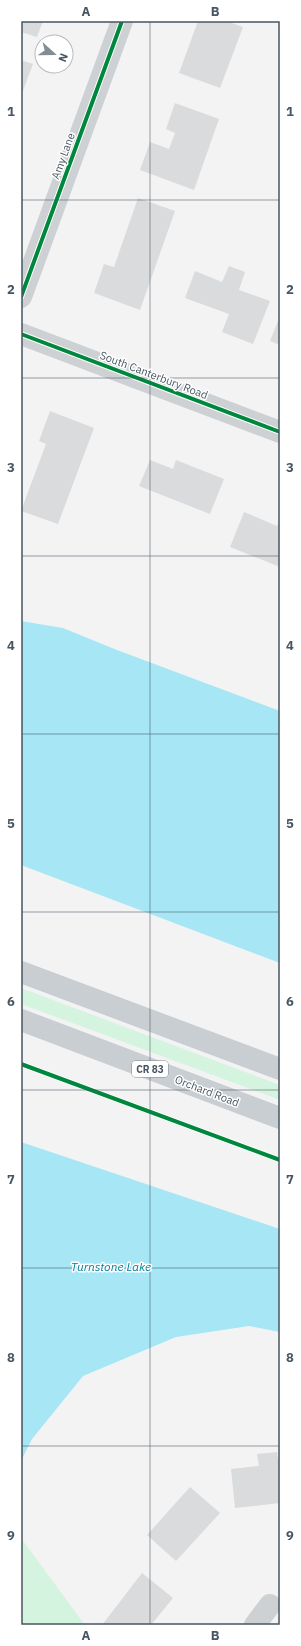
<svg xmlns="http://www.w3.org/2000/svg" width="301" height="1646" viewBox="0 0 301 1646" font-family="'IBM Plex Sans',sans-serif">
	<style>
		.green { fill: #d5f4e0 }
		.water { fill: #a6e6f5 }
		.building { fill: #dadbdd }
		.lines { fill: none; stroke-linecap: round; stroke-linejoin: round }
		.street { stroke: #ced1d4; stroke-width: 22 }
		.primary { stroke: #c9ced2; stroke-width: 22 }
		.cycleway-casing { stroke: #fff; stroke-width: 6 }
		.cycleway { stroke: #00873e; stroke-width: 4 }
		.grid { fill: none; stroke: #475662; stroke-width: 1; stroke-opacity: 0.55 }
		.labels { text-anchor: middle; stroke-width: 3; stroke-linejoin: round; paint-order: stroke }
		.shield { fill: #fff; stroke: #7e8991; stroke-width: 1 }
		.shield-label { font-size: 10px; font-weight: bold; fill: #475662 }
		.street-label { font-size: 11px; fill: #475662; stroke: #fff }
		.water-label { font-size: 12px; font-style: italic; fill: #037e9a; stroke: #fff }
		.neatline { fill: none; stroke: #475662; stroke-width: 1.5 }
		.grid-label { font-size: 13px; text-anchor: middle; font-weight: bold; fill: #475662 }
	</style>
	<rect width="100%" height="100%" fill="#f3f3f3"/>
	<path class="green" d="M21,988L280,1085V1100L21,1004Z
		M21,1538L85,1625H21Z"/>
	<path class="water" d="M21,621L63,628L117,650L280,711V963L21,865Z
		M21,1142L280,1229V1332L249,1326L176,1337L83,1376L32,1439L21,1461Z"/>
	<path class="building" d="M21,21H43L37,37L21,32Z
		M198,21H226L243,27L220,88L179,73Z
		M21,60L33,64L21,96Z
		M175,103L219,119L194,190L140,170L150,142L169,149L175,133L166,129Z
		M138,198L175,211L140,310L94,293L104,264L114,267Z
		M229,266L245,272L239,290L270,301L253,344L222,332L229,314L185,298L195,271L222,282Z
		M280,316V345L270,341Z
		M50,411L94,428L58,524L21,511L46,444L39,441Z
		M150,460L173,469L176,460L224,479L210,514L139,486Z
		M244,512L277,526L280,518V567L230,547Z
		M277,1452L278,1459H280V1503L235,1508L231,1469L259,1466L257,1454Z
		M190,1487L220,1513L176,1561L147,1535Z
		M142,1573L173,1598L151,1625H102Z"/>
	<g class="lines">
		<path class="street" d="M21,297L122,21
			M21,334L280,432
			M255,1625L270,1605"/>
		<path class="primary" d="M21,972L280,1069
			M21,1020L280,1118"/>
		<defs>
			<path id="cycleway" d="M21,297L122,21
				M21,334L280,432
				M21,1064L280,1160"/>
		</defs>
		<use href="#cycleway" class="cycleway-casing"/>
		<use href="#cycleway" class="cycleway"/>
	</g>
	<path class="grid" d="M150,21V1625M21,200H280M21,378H280M21,556H280M21,734H280M21,912H280M21,1090H280M21,1268H280M21,1446H280"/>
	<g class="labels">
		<rect class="shield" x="132" y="1061" width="36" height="16" rx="3"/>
		<g class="shield-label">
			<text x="150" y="1073">CR 83</text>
		</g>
		<g class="street-label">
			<text transform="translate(63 156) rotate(-70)" y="4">Amy Lane</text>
			<text transform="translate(154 375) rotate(21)" y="4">South Canterbury Road</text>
			<text transform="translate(207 1091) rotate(21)" y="4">Orchard Road</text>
		</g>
		<g class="water-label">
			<text x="111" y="1271">Turnstone Lake</text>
		</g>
	</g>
	<rect width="301" height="1646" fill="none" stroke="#ffffff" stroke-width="44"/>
	<g transform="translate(54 54) rotate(111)"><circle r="19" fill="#ffffff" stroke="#b5bbc0"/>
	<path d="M0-3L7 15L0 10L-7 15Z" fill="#838d95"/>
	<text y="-6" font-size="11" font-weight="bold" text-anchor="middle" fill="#475662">N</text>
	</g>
	<rect x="22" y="22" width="257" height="1602" class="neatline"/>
	<g class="grid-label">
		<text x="86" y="16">A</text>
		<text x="215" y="16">B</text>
		<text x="11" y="116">1</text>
		<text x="290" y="116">1</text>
		<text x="11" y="294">2</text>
		<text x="290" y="294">2</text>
		<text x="11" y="472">3</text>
		<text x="290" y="472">3</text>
		<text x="11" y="650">4</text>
		<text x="290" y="650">4</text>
		<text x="11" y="828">5</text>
		<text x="290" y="828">5</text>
		<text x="11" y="1006">6</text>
		<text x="290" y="1006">6</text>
		<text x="11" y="1184">7</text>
		<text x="290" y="1184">7</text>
		<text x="11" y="1362">8</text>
		<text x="290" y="1362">8</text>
		<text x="11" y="1540">9</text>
		<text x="290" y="1540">9</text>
		<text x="86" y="1640">A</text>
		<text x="215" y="1640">B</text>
	</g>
</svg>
